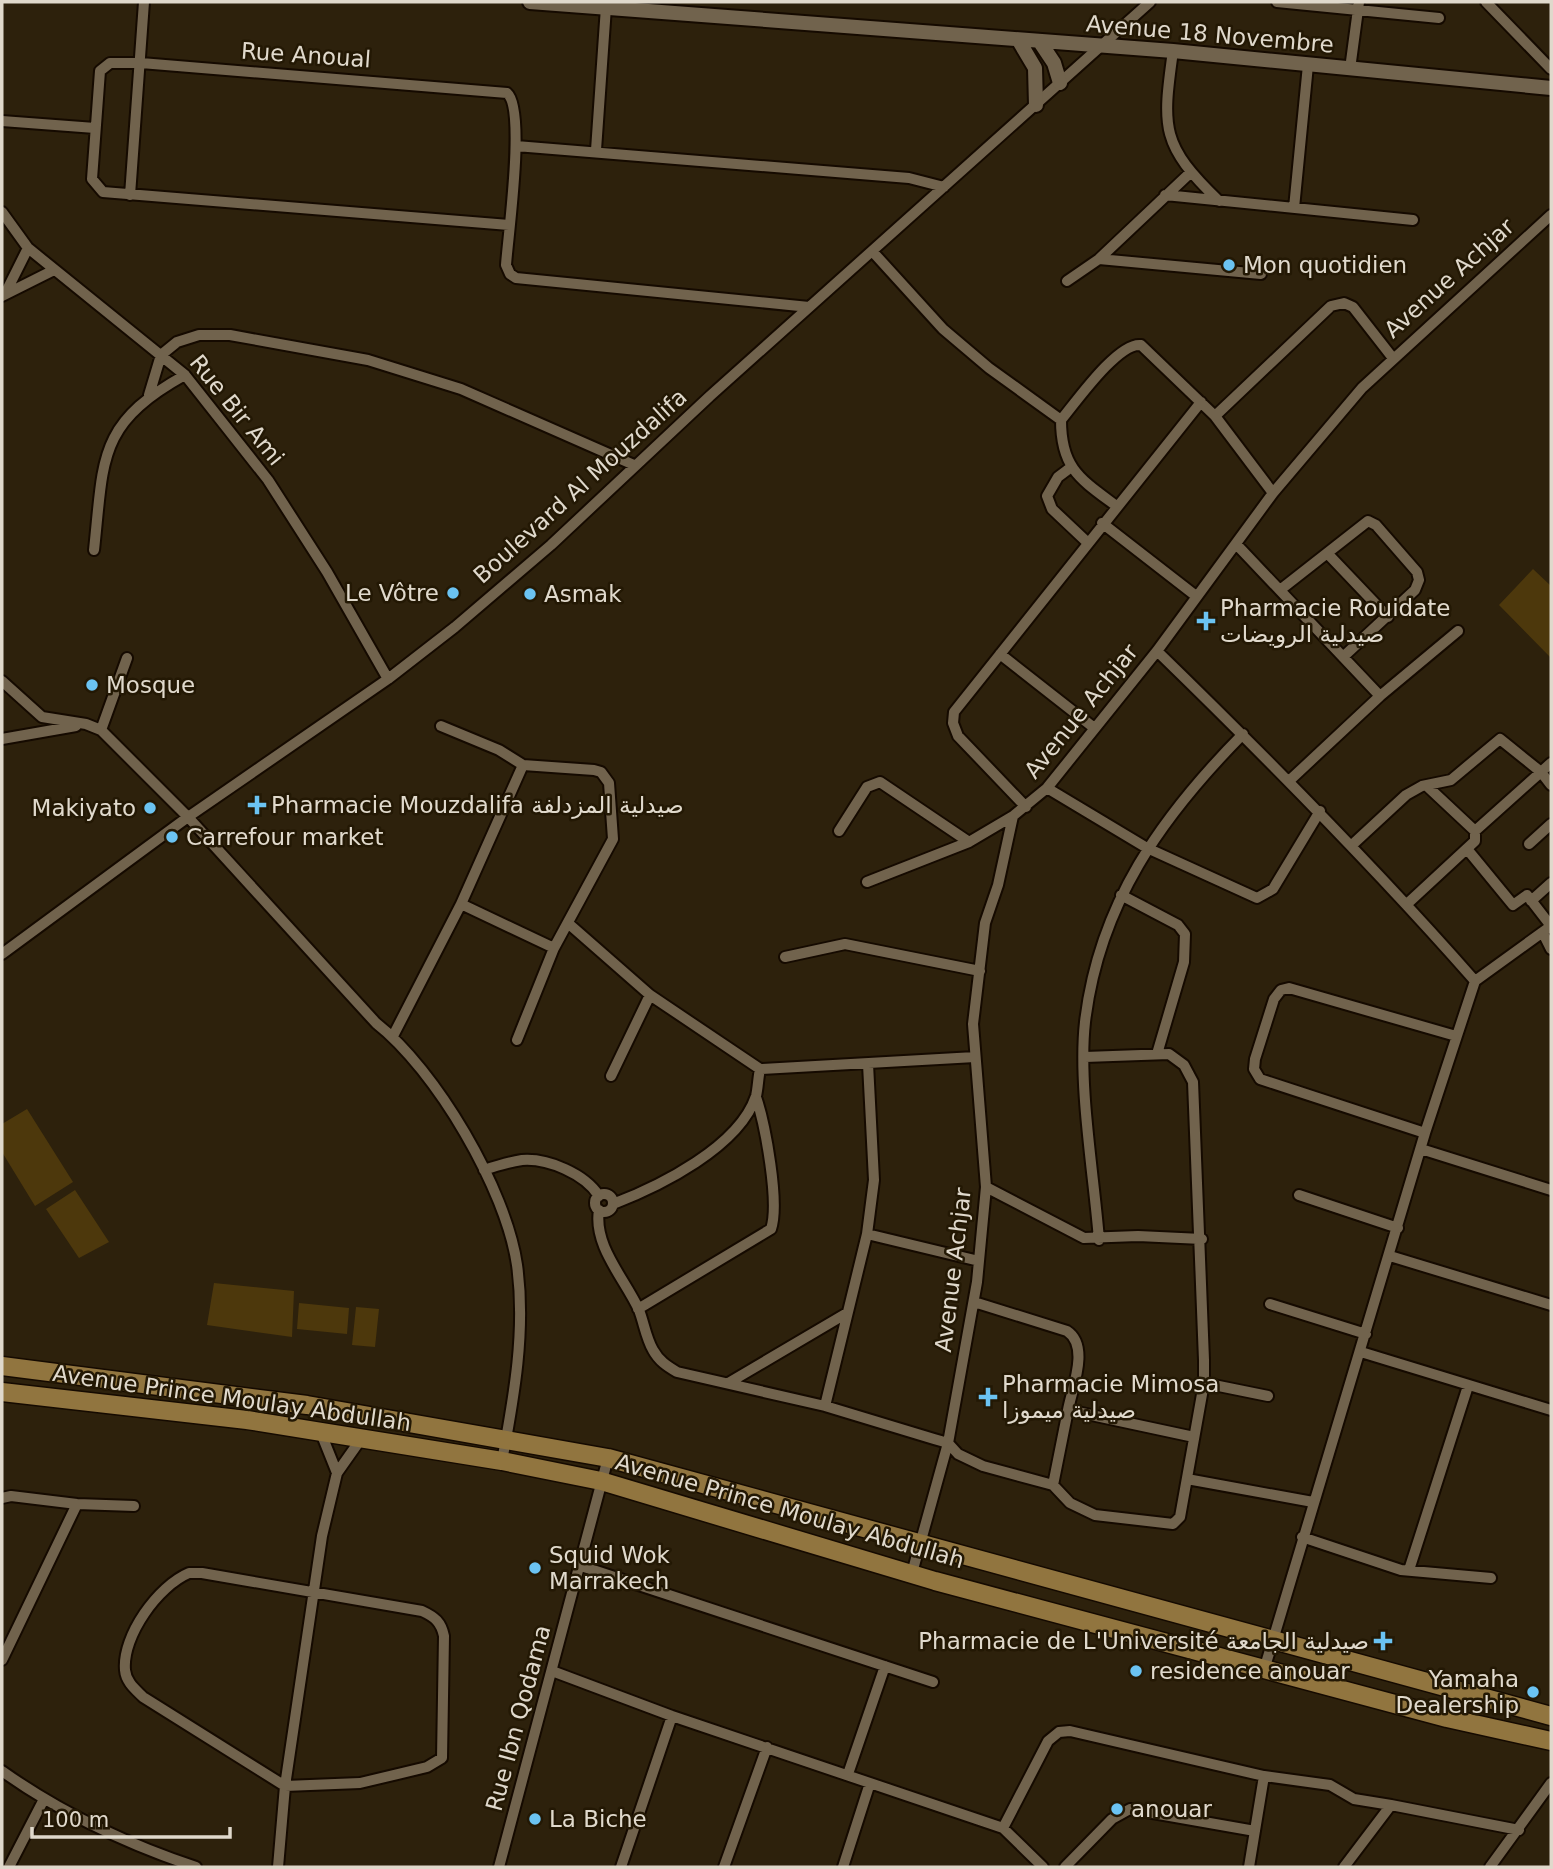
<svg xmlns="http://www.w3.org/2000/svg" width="1553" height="1869" viewBox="0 0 1553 1869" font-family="'DejaVu Sans','Noto Sans Arabic',sans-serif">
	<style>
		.green { fill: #4d380c }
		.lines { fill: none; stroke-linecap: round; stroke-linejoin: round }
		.minor-casing { stroke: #150a00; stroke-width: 14 }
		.tertiary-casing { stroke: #150a00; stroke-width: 18 }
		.primary-casing { stroke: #150a00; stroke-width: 21 }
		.minor { stroke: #71634d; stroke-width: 10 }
		.tertiary { stroke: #71634d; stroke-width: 14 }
		.primary { stroke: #91753f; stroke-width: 18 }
		.poi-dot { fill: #6bc3f2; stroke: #231804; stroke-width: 2.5 }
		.labels { text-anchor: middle; stroke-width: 5; stroke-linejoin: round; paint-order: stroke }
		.street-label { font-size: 23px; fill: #e0d9cc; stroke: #231804 }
		.poi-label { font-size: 23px; fill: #e0d9cc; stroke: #231804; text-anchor: start }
	</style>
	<rect width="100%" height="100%" fill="#2d210c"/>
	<path class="green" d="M1533,569L1551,586V658L1499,605Z
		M27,1109L73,1182L35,1206L2,1152V1124Z
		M75,1190L109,1242L79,1258L46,1209Z
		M214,1283L294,1291L292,1337L207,1325Z
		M299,1303L349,1308L347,1334L297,1329Z
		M356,1307L379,1309L375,1347L352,1345Z"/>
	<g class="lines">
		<defs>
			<path id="minor" d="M1277,2L1439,18
				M1486,2L1551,69
				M1173,51C1162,129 1161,145 1219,201
				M1350,69L1359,2
				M2,121L95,128
				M516,146L909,178L944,187
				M596,150L606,7
				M130,195L144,2
				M1165,195L1413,220
				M1294,208L1308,65
				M2,212L28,248L185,375L268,480L327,572L388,679
				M509,225L103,192L92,179L100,71L110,63H141L507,93C526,109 508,235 506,265L510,274L516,278L809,307
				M872,251L943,329L989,368L1061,420
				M1099,259L1261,274
				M1067,281L1099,259L1190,173
				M6,292L28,248
				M2,296L54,270
				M149,395L161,355L177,342L199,335H230L368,360L461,389L634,465
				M1215,416L1331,306L1344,303L1353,307L1392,357
				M1070,468L1058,477L1047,496L1052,509L1088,543
				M1115,505C1080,479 1061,468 1061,420C1076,402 1118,342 1141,345L1215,416L1273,493
				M1102,523L1196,596
				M1237,545L1380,696
				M94,550C104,458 97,424 185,375
				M1327,553L1388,617
				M1280,590L1368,521L1376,525L1417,572L1419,580L1415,590L1343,657
				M1157,651C1267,758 1374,866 1475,981
				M1000,654L1093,727
				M2,681L42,717L86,724L101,730L188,817L376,1023C436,1070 506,1189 517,1265C526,1330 514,1397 502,1461
				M441,726L499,750L523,765L594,770L601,772L609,783L613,839L554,948L517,1040
				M101,730L127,658
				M2,739L76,726
				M1290,780L1380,696L1458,631
				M1428,787L1475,831
				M1047,788L1147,848L1257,898L1273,889L1320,811
				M1026,807L958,736L953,723L954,712L1201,402
				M839,831L867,787L880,782L969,842
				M1475,831L1551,763
				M1529,844L1551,824
				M1352,845L1406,795L1422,786L1451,780L1500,739L1541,772L1551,785
				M867,882L969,842L1013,816
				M1121,895L1178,925L1185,934L1184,962L1157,1054
				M1531,901L1551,883
				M461,904L554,948
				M1407,904L1475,841V831
				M569,924L650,995L760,1069L975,1057
				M1543,933L1551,949
				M2,954L188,817L388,679L455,627L551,545L710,396L1150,2
				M785,957L845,944L980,971
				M393,1036L461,904L523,765
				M611,1076L650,995
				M1425,1133L1260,1079L1254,1069L1255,1059L1274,999L1281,990L1289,988L1456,1036
				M1421,1149L1551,1190
				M484,1170C496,1166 509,1162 522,1160C548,1158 585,1174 599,1196
				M986,1187L1084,1238L1138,1236L1202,1239
				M595 1203a9 9 0 1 1 18 0a9 9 0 1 1-18 0Z
				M1299,1195L1398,1228
				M613,1204C660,1186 739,1147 756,1096C758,1088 758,1078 760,1069
				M599,1210C593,1246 625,1279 639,1310C644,1323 646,1338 653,1350C659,1361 667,1366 677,1372L825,1406L934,1439L948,1443L958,1454L983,1466L1053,1485L1070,1503L1095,1515L1173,1524L1180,1517L1204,1383V1360L1193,1082L1184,1065L1169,1054L1085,1057
				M867,1234L979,1261
				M1099,1240C1094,1175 1078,1085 1085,1022C1099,904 1161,817 1243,734
				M1390,1256L1551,1305
				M974,1302L1067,1331C1090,1346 1072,1388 1068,1410L1194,1437
				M1270,1304L1366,1334
				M638,1309L771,1229C780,1203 765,1124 756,1097
				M1361,1352L1551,1410
				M730,1382L847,1313
				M1204,1383L1268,1396
				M825,1406L867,1234L874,1180L868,1064
				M321,1433L337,1473
				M1187,1479L1313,1502
				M1053,1485L1068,1410
				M2,1498L11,1496L77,1504L134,1506
				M1302,1537L1401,1570L1491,1578
				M581,1566L933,1682
				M1409,1570L1468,1386
				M189,1573H202L422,1611C435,1617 441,1622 444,1636L442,1758L427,1767L360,1783L285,1786L143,1697C135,1689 126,1682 125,1670C122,1636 158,1586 189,1573Z
				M912,1573L948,1443L977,1282L986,1187L973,1024L985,923L998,885L1013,816L1047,788L1157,651L1273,493L1362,388L1551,215
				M2,1660L77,1504
				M1264,1670L1425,1133L1475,981L1551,926L1527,895L1513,905L1467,849
				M552,1671L672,1716L1003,1828L1043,1867
				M2,1771C61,1813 127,1844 196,1867
				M848,1774L885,1666
				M1264,1776L1330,1785L1354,1799L1391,1805
				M1003,1828L1048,1741L1059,1732L1070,1731L1264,1776L1249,1867
				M9,1867L43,1801
				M278,1867L285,1786L322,1536L337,1473L361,1439
				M499,1867L608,1458
				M621,1867L672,1716
				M724,1867L767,1747
				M843,1867L870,1783
				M1065,1867L1112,1819L1130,1809L1255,1831
				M1344,1867L1391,1805L1519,1830
				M1490,1867L1551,1783"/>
			<path id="tertiary" d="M530,2L1173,51L1551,88
				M1019,41L1035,68L1036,105
				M1040,42L1054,63L1060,83"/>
			<path id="primary" d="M2,1366L307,1405L608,1458L1551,1716
				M2,1392L247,1420L502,1461L601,1481L935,1581L1447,1718L1551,1741"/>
		</defs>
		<use href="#minor" class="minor-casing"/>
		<use href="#tertiary" class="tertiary-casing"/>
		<use href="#primary" class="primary-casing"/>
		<use href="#minor" class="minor"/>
		<use href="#tertiary" class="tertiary"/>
		<use href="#primary" class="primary"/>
	</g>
	<g class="poi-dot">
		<circle cx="1229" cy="265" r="7"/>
		<circle cx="453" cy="593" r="7"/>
		<circle cx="530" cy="594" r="7"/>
		<path d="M1202.5 610.5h7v7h7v7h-7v7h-7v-7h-7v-7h7z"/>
		<circle cx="92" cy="685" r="7"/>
		<path d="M253.5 794.5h7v7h7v7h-7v7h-7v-7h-7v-7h7z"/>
		<circle cx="150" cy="808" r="7"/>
		<circle cx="172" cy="837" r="7"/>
		<path d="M984.5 1386.5h7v7h7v7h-7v7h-7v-7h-7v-7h7z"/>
		<circle cx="535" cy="1568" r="7"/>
		<path d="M1379.5 1630.5h7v7h7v7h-7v7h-7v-7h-7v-7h7z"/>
		<circle cx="1136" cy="1671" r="7"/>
		<circle cx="1533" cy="1692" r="7"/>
		<circle cx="1117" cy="1809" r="7"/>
		<circle cx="535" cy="1819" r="7"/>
	</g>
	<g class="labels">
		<g class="street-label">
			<text transform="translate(1210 34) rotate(5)" y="8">Avenue 18 Novembre</text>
			<text transform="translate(306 55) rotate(4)" y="8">Rue Anoual</text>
			<text transform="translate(1449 278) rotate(-42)" y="8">Avenue Achjar</text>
			<text transform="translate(237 410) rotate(51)" y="8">Rue Bir Ami</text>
			<text transform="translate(580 486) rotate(-42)" y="8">Boulevard Al Mouzdalifa</text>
			<text transform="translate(1081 711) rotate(-51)" y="8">Avenue Achjar</text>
			<text transform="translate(953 1270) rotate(-83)" y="8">Avenue Achjar</text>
			<text transform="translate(232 1398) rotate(8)" y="8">Avenue Prince Moulay Abdullah</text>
			<text transform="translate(790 1511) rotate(16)" y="8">Avenue Prince Moulay Abdullah</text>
			<text transform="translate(518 1718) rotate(-75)" y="8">Rue Ibn Qodama</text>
		</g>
		<g class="poi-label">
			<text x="1243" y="273">Mon quotidien</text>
			<text x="439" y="601" text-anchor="end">Le Vôtre</text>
			<text x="544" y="602">Asmak</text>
			<text x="1220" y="616">Pharmacie Rouidate<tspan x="1220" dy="26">صيدلية الرويضات</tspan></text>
			<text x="106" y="693">Mosque</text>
			<text x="271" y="813">Pharmacie Mouzdalifa صيدلية المزدلفة</text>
			<text x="136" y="816" text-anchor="end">Makiyato</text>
			<text x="186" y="845">Carrefour market</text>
			<text x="1002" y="1392">Pharmacie Mimosa<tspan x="1002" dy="26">صيدلية ميموزا</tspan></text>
			<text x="549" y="1563">Squid Wok<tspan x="549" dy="26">Marrakech</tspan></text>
			<text x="1369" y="1649" text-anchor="end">Pharmacie de L'Université صيدلية الجامعة</text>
			<text x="1150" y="1679">residence anouar</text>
			<text x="1519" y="1687" text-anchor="end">Yamaha<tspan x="1519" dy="26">Dealership</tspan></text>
			<text x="1131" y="1817">anouar</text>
			<text x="549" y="1827">La Biche</text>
		</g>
	</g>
	<rect width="1553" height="1869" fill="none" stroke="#e0d9cc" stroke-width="7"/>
	<path d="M32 1827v10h198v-10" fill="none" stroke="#e0d9cc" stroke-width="3.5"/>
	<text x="42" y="1827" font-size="21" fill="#e0d9cc" stroke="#231804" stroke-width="5" paint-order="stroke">100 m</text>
</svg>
